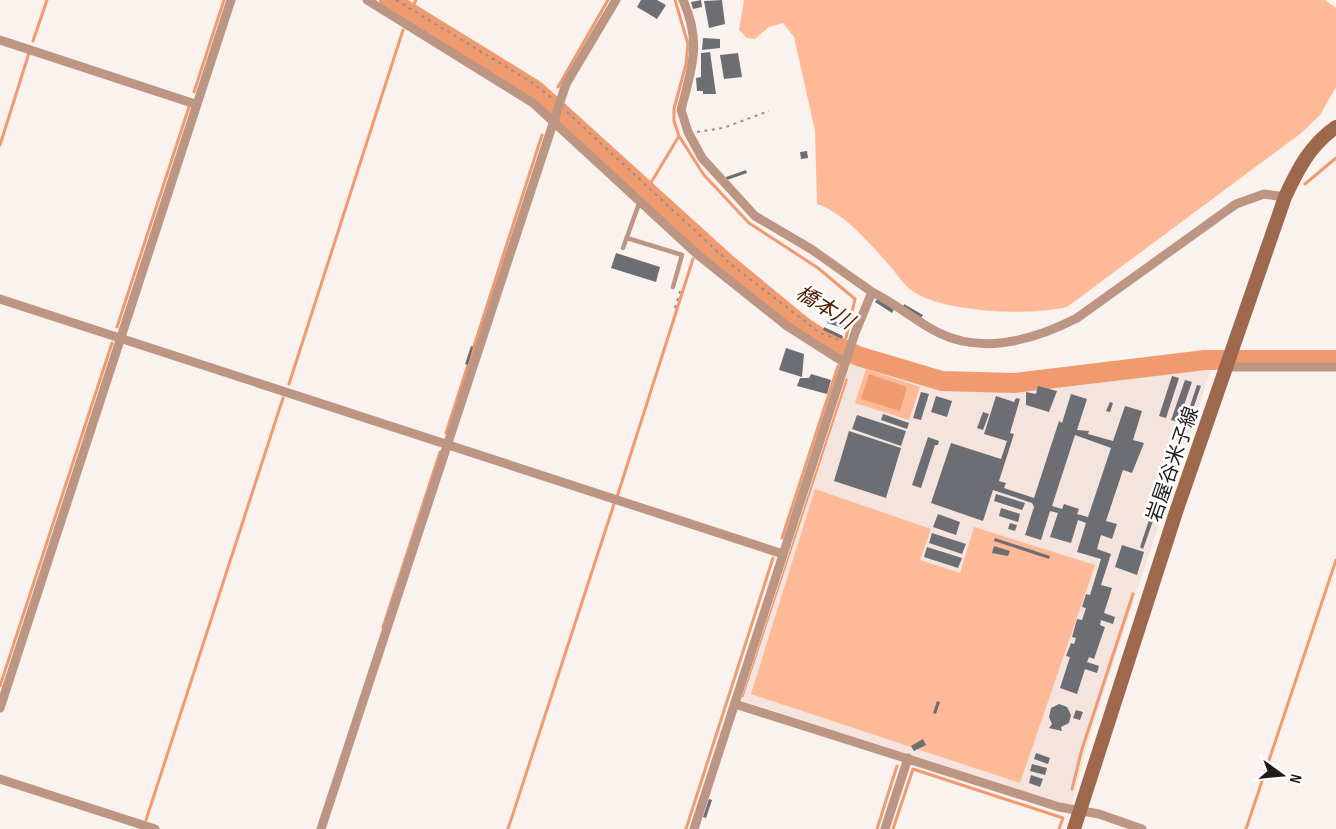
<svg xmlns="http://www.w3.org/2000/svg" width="1336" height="829" viewBox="0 0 1336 829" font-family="'Sofia Sans Condensed','Noto Sans JP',sans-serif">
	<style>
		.built { fill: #f4e4dd }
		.green { fill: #feb996 }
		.water { fill: #f09a6f }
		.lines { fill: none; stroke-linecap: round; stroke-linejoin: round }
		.stream { stroke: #f09a6f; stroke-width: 3 }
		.river { stroke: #f09a6f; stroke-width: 20 }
		.building { fill: #6c6e74; fill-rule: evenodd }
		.path { stroke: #95908d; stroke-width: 2; stroke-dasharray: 3 4.5; stroke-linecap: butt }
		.service { stroke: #bc9683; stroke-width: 4.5 }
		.minor { stroke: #bc9683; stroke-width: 9 }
		.secondary { stroke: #9e684d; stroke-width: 14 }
		.labels { text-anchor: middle; stroke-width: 5; stroke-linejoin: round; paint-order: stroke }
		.street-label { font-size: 20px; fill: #1e1b1a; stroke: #fff }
		.water-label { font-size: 21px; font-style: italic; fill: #521e00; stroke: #fff }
	</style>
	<rect width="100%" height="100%" fill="#faf2ee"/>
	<path class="built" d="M852,358L934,385L994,387L1042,384L1211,361L1212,367L1134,599L1088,742L1072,804L1068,806L740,700Z"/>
	<path class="green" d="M744,0H1325L1336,8V87L1320,115L1300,134L1067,307C1031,316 941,313 911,290C903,284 896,273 890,266C870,244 846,214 817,204L815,131L794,37L783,23L769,27L755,39L747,38L739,30Z
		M866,369L920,387L909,420L855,403Z
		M815,489L931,529L920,560L960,573L974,527L1095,565L1020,783L751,694Z"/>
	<path class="water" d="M869,374L907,387L900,411L861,399Z
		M846,378L848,379L743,698L742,697Z"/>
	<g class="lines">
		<path class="stream" d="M675,0L688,44L686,64L674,109V121L679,136L704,175L749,223L818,268L855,299L846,338
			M414,4L416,0
			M33,41L47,0
			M558,87L608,0
			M194,92L224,0
			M0,145L29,53
			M1305,184L1336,158
			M646,191L679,136
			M117,327L189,107
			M289,384L403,30
			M446,433L542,135
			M617,497L693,259
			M782,538L838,366
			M383,627L440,452
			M0,686L112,343
			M1072,789L1082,749L1133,594
			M146,820L283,398
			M508,829L614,504
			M686,829L773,558
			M877,829L897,766
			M893,829L913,769L1063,818L1059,829
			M1246,829L1336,560"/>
		<path class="river" d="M389,0L535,90L727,264L801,325L820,338L858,356L942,381L1014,383L1205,360H1336"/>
	</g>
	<path class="building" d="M641,0H657L666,5L657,19L637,7Z
		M701,0L702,7L693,9L691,2Z
		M722,0L725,24L709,28L704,1Z
		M703,38L720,39V48L702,50Z
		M710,52L716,94H703V91H697L696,78L701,77V53Z
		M738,53L742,77L724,79L720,55Z
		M807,151L808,158L801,159L800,152Z
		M746,170L747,173L727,180L726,177Z
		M616,253L660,267L656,282L611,268Z
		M878,298L894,309L892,313L875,302Z
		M904,304L923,315L921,318L903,307Z
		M829,319L847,325L846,329L827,323Z
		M824,327L843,336L842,339L823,330Z
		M471,346L473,347L468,365L465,364Z
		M786,348L804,354L802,377L779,370Z
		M811,374L831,380L827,394L797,386L800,378H809Z
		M1172,376L1179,378L1166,418L1159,416Z
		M1185,380L1192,382L1178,422L1171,420Z
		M1197,385L1201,386L1187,426L1184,424Z
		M1038,386L1057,391L1049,412L1026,405V392L1036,394Z
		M921,392L929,394L921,420L913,418Z
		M1071,394L1087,399L1077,430L1089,431L1088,434L1113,441L1125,406L1142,411L1133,440L1144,443L1132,473L1123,470L1106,521L1117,524L1112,539L1101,535L1097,549L1111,554L1101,585L1112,588L1104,613L1115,617L1113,624L1101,620L1100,625L1105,627L1094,659L1089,657L1087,662L1099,666L1097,673L1085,669L1077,694L1060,688L1070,657L1066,656L1071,643L1074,644L1076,638L1072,637L1077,619L1082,620L1086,608L1082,607L1086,594L1090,595L1101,559L1077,552L1086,523L1078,520L1071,543L1050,537L1058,513L1050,511L1041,540L1025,535L1034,507L1032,503L993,490L983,521L931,503L951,443L1001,459L1007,441L984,434L996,396L1014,402L1016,398L1020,399L1010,433L1014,434L999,481L1006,483L1004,488L1034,498L1059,421L1062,423ZM1075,435L1111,448L1088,517L1077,514L1079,509L1064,504L1062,509L1052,506Z
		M936,396L952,401L947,417L931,412Z
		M1110,402L1113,403L1110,412L1106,411Z
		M983,412L989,414L983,430L977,428Z
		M883,414L909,423L907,429L881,420Z
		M857,415L906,431L901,446L852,429Z
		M849,431L901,448L886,498L834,481Z
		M928,437L939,441L938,445H935L921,488L912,485Z
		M996,494L1025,503L1023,508L1022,510L994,501Z
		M1001,508L1020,514L1018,522L999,516Z
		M938,514L960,522L956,535L933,527Z
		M1149,520L1153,521L1143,549L1140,547Z
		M1010,523L1017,525L1015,531L1008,529Z
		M932,533L966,544L962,554L929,543Z
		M995,538L1050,556L1049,559L994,541Z
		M1122,545L1144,552L1137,575L1115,567Z
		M994,546L1010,551L1008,556L992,553Z
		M927,547L962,558L958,568L924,557Z
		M937,701L940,702L936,714L933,713Z
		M1059,704L1067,707L1071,715L1069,723L1061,727L1062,731L1049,728L1052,724L1049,717L1051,708Z
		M1076,710L1083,712L1080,720L1073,718Z
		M923,739L926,745L914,751L911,746Z
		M1036,753L1050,758L1048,764L1034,759Z
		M1032,764L1047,768L1045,775L1030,771Z
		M1031,775L1043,779L1040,787L1029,783Z
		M709,799L712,800L706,818L703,817Z"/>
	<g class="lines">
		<path class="path" d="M396,0L531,82L552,98
			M567,112L733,266L820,333L843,341
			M697,132L723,128L769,111
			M675,308L680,291"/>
		<path class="service" d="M627,238L682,255L673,287
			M623,248L640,201"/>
		<path class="minor" d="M367,0L533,103L698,255L787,326L845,363
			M683,0C702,43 692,67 681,110L688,132L702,158L755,216L811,249L872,292L855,333L694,829
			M0,40L195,104
			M872,292C895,303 915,321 939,333C984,355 1036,339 1077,318L1236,204L1264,194L1285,197
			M0,299L783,554
			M1226,367H1336
			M735,704L1059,807L1099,814L1142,829
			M0,708L231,0
			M0,779L155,829
			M321,829L566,84L616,0
			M885,829L908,758"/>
		<path class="secondary" d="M1074,829L1176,512L1285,197C1298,169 1310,145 1336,127"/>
	</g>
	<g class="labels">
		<g class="street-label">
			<text transform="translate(1172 464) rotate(-71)" y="7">岩屋谷米子線</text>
		</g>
		<g class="water-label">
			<text transform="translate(825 307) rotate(32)" y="7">橋本川</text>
		</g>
	</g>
	<g transform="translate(1282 775) rotate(105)" stroke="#ffffff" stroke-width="4.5" paint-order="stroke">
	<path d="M0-4.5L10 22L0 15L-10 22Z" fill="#1e1b1a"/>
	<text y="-9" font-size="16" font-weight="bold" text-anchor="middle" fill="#1e1b1a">N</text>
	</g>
</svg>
